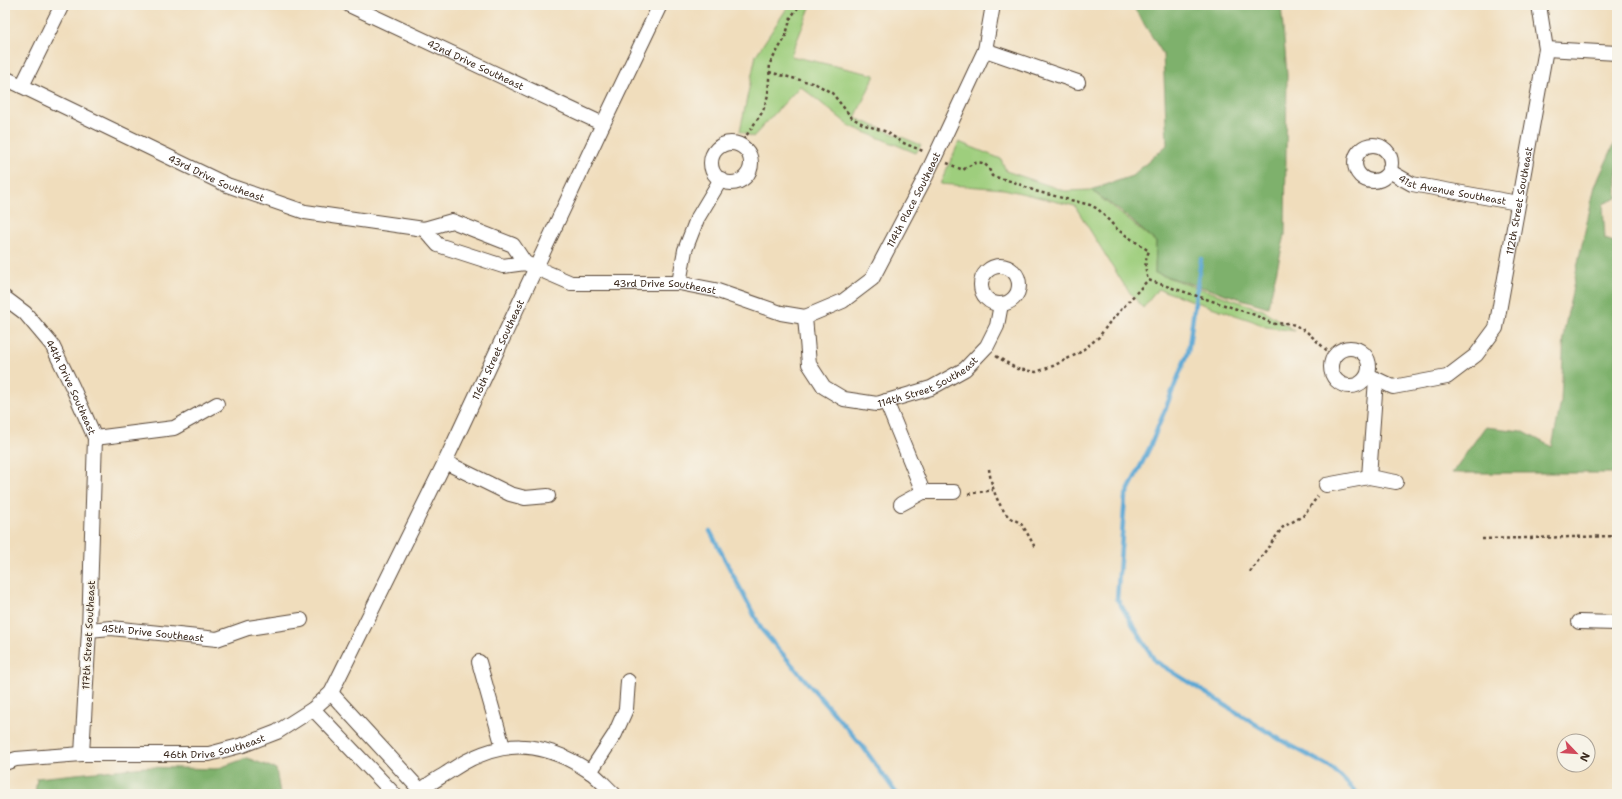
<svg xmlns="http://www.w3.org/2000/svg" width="1622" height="799" viewBox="0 0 1622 799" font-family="'Shantell Sans',sans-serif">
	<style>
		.green { fill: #9ece7d; stroke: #6c7c4e }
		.forest { fill: #7eb16c; stroke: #5c6e45 }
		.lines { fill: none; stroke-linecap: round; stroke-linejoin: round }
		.stream { stroke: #5ba7d4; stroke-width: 4.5 }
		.minor-casing { stroke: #564536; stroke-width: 16 }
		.path { stroke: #564536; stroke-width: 2.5; stroke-dasharray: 3 3; stroke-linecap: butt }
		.minor { stroke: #fff; stroke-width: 14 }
		.labels { text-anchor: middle; stroke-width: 3.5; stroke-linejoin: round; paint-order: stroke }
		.street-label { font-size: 10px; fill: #3b2a1e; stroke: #f7f3e8 }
	</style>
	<rect width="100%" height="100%" fill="#f7f3e8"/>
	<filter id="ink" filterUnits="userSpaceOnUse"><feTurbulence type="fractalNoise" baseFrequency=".025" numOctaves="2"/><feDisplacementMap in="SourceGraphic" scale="8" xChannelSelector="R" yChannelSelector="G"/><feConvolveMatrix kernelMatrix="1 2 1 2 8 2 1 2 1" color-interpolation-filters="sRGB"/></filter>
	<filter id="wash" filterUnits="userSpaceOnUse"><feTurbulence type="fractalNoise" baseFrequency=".012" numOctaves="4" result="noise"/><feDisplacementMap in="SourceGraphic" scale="16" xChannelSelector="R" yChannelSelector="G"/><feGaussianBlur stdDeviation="0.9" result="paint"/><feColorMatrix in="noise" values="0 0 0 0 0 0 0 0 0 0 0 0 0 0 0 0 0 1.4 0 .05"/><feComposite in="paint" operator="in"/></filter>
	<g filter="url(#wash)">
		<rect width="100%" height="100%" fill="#f0ddbc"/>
		<path class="green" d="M789,5H811L791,56L875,75L855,118L921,145L916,153L850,126L800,86L753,137L740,131L756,55Z
			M959,142L1001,159L1006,171L1065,191L1091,190L1156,242L1155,273L1263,310L1295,331L1266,327L1253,321L1158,289L1143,308L1126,288L1075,206L1004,189L940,184Z"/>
		<path class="forest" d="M1132,5H1281L1287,74L1285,235L1268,307L1155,273L1156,242L1124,214L1091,190L1132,176L1167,145L1163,54Z
			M1617,138V198L1603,204L1605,239L1617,243V473H1452L1485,427L1522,431L1552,447L1561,402L1564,331L1579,258L1595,186Z
			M247,758L276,769L280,794H35L37,778L145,767L216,769Z"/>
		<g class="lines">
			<path class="stream" d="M1201,259L1188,352L1150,447L1125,497L1117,599L1155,661L1279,739L1333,769L1358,794
				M710,531L762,630L863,747L897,794"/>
		</g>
	</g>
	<g filter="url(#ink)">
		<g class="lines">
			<defs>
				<g id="minor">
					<path id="s1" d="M349,5L603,124"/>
					<path d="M1546,49L1617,53"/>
					<path d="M985,50L1078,82"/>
					<path id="s2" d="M5,78L227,185L305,212L424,229L452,221L513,245L525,263"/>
					<path d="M22,86L62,5"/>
					<circle cx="731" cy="163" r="20"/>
					<circle cx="1373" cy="163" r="18"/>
					<path id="s3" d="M1389,171L1412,184L1518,203"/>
					<path id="s4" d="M424,229L438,245L503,266L525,263L571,283H679L715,290L781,313L805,317"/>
					<circle cx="1000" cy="285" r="19"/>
					<path d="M679,283L685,250L697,219L721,179"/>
					<path id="s5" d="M5,298L25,313L52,345L72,386L95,438L89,630L82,754"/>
					<path id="s6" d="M805,317L843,301L872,279L926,176L985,50L993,5"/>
					<path id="s7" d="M805,317L809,364L824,387L844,399L877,404L931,388L965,369L987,346L997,326L1001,304"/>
					<circle cx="1350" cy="367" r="19"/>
					<path id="s8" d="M1368,375L1393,387L1447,377L1476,355L1496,328L1546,49L1539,5"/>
					<path d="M886,401L923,492"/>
					<path d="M95,438L174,428L217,404"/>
					<path d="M445,462L510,494L525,498L548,496"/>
					<path d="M1369,477L1376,379"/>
					<path d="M1326,485L1369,477L1396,482"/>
					<path d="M901,504L923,492H954"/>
					<path d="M1579,622L1617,623"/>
					<path id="s9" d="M89,630L111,628L217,639L248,628L301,620"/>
					<path d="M479,662L503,747"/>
					<path d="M331,693L421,791"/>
					<path d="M313,709L394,794"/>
					<path id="s10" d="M5,763L16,759L82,754H209L243,745L277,732L313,709L331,693L445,462L603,124L660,5"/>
					<path d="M590,772L615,734L626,709L628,681"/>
					<path d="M418,794C426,784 440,778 450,771C499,738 541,739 589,771C598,777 606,787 614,794"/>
				</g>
			</defs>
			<use href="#minor" class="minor-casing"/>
			<path class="path" d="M769,72L816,84L832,93L852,118L865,125L887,132L901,142L923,151
				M740,145L763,111L768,95L770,63L785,38L791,17L800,5
				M947,163L963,170C976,160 986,158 992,176L1014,182L1035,191L1090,205L1098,209L1118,230L1149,251C1144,262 1145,269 1148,280L1255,315L1273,324L1288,323L1295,325L1307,332L1334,357
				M996,356L1017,369L1036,372L1053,366L1079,353L1099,337L1109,323L1148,280
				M989,469C991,485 997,504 1008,516C1011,520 1017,520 1021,524C1027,531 1031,541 1036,549
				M968,494L993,490
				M1482,539L1617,536
				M1250,572L1283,527L1303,516L1318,496"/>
			<use href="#minor" class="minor"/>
		</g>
	</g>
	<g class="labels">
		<g class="street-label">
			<text dy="4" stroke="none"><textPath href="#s1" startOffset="140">42nd Drive Southeast</textPath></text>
			<text dy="4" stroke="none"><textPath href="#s2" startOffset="234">43rd Drive Southeast</textPath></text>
			<text dy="4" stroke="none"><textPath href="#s3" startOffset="67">41st Avenue Southeast</textPath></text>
			<text dy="4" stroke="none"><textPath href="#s6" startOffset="167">114th Place Southeast</textPath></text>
			<text dy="4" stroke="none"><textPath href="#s8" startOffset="282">112th Street Southeast</textPath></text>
			<text dy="4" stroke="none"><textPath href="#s4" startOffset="256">43rd Drive Southeast</textPath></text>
			<text dy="4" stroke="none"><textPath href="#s10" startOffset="725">116th Street Southeast</textPath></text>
			<text dy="4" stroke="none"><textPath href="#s7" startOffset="187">114th Street Southeast</textPath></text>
			<text dy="4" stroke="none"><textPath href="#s5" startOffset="113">44th Drive Southeast</textPath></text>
			<text dy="4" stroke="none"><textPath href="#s9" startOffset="64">45th Drive Southeast</textPath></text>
			<text transform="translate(88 635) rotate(-87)" y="4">117th Street Southeast</text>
			<text dy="4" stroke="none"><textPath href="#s10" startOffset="211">46th Drive Southeast</textPath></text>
		</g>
	</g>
	<rect width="1622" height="799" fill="none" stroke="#f7f3e8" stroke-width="20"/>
	<g transform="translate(1576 753) rotate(115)"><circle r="19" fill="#f7f3e8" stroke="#aca397"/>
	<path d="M0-3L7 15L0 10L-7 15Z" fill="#d1495b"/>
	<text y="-6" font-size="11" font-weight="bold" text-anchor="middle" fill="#3b2a1e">N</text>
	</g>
</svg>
